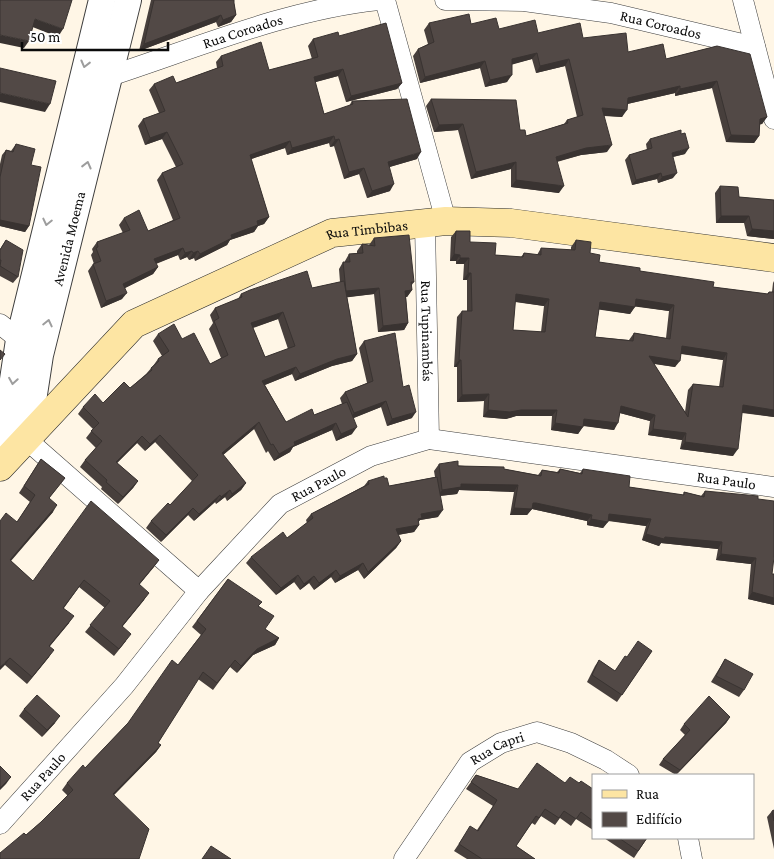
<svg xmlns="http://www.w3.org/2000/svg" width="774" height="859" viewBox="0 0 774 859" font-family="'Crimson Pro',serif">
	<style>
		.lines { fill: none; stroke-linecap: round; stroke-linejoin: round }
		.minor-casing { stroke: #3d3d3d; stroke-width: 21 }
		.tertiary-casing { stroke: #3d3d3d; stroke-width: 28 }
		.secondary-casing { stroke: #2c2c2c; stroke-width: 29 }
		.minor { stroke: #fff; stroke-width: 20 }
		.tertiary { stroke: #fff; stroke-width: 26 }
		.secondary { stroke: #fde5a3; stroke-width: 28 }
		.wall { fill: #473f3c; fill-rule: evenodd }
		.shaded-wall { fill: #393331 }
		.building { fill: #524946; stroke: #393331; fill-rule: evenodd }
		.oneway { stroke: #9d9d9d }
		.labels { text-anchor: middle; stroke-width: 5; stroke-linejoin: round; paint-order: stroke }
		.street-label { font-size: 15px; fill: #0a0a0a; stroke: #fff }
	</style>
	<rect width="100%" height="100%" fill="#fff6e6"/>
	<g class="lines">
		<defs>
			<g id="minor">
				<path d="M385,0L446,221"/>
				<path id="s1" d="M445,0L524,1L611,13L755,47"/>
				<path d="M743,0L774,119"/>
				<path id="s2" d="M110,76C196,48 289,9 379,0"/>
				<path id="s3" d="M425,223L429,439"/>
				<path d="M0,324L29,347"/>
				<path d="M27,440L199,591"/>
				<path id="s4" d="M0,824L124,686L199,591L280,504L371,456L429,439L774,487"/>
				<path d="M688,838L692,859"/>
				<path id="s5" d="M404,859L470,762L501,743L537,732L571,743L606,760L629,775"/>
			</g>
			<g id="tertiary">
				<path id="s6" d="M27,440L40,355L128,0"/>
				<path d="M0,466L19,340L102,0"/>
			</g>
			<g id="secondary">
				<path id="s7" d="M0,467L134,324L332,233L446,221L511,223L774,258"/>
			</g>
		</defs>
		<use href="#minor" class="minor-casing"/>
		<use href="#tertiary" class="tertiary-casing"/>
		<use href="#secondary" class="secondary-casing"/>
		<use href="#minor" class="minor"/>
		<use href="#tertiary" class="tertiary"/>
		<use href="#secondary" class="secondary"/>
	</g>
	<path class="wall" d="M151,0H234V3L236,15L231,22L218,27L216,22L139,51Z
		M429,23L471,24L499,29L583,38L628,52L666,59L717,46L767,117L762,124H760L759,136L754,143L726,142L712,88L675,96V93L627,104L622,117L604,116L607,152L581,155L557,162L559,193L511,187V169L471,179L458,130L434,132L426,106L431,99L520,130L526,136L564,124L567,120L577,117L565,66L536,73L532,59L512,64L507,82L485,87L480,68L420,83L413,56L418,49L428,44L424,30Z
		M339,36L402,83L397,89L346,102L338,76L315,82L324,114L349,106L352,101L417,159L389,167L390,191L367,198L359,174L344,179L334,146L330,147L329,143L287,155L285,148L251,159L269,217L264,224L258,226L254,232L230,240L227,245L195,261L194,258L189,260L187,257L180,260L178,255L156,264L158,267L153,274L125,288L122,299L101,308L88,271L93,264H94L91,255L93,252L92,249L97,242L123,233L119,225L124,218L148,231L173,220L157,180L162,173L176,167L162,139L145,145L138,126L143,119L159,113L149,90L154,84L176,83L217,68L216,62L221,56L269,70L312,59L308,46L313,39Z
		M650,139L685,154L673,157V178L658,183L657,179L632,185L625,160L629,155L647,150L646,144Z
		M16,144L31,165L29,226L25,232L0,226V164L2,155L6,150L11,151Z
		M720,186L739,197L774,200V239L747,236L744,223H716L715,193Z
		M456,231L470,242L495,255L521,257L524,253L537,255L541,248L571,250V247L576,240L599,262L713,287L767,294L769,292H772L773,283L774,281V417L742,413L733,456L680,449L682,440L648,435L650,421L620,413L614,430L583,426L578,434L551,430L552,416H516L506,419L483,417L484,401L457,402V367H454L457,317L462,311H467V280H463L464,264H456V261H450L451,237ZM515,302L544,306L541,332L513,330ZM635,306L669,311L666,338L634,333L629,340L595,337L599,309L630,314ZM681,354L723,360L719,387L693,384L688,390L685,412L654,364L675,367Z
		M374,238L414,282L411,286L412,290L407,297H406L408,323L404,330L378,332L374,294L347,297L357,354L352,361L332,366L295,381L292,374L265,385L286,422L314,415L342,404L340,398L345,392L367,383L359,348L364,341L403,387L412,418L387,426L381,407L353,418L352,434L336,441L332,430L293,447L290,452L274,461L268,451L266,453L254,429L223,455L246,483L241,490L227,501L225,497L216,504L215,502L194,521L188,515L161,542L146,528L151,521L170,505L192,481L155,442L145,451L137,443L117,463L138,481L133,488L118,504L101,489L102,487L80,467L85,460L96,448L86,438L93,429L78,414L83,407L103,403L130,388L146,374L153,366L158,359L162,356L153,341L158,334L182,339L210,364L221,358L209,329L213,323L210,315L215,308L238,299L241,294L312,288L340,282L339,269L343,262H345V261L349,254L357,253V251L362,244L369,245ZM278,319L288,349L265,357L253,328Z
		M6,240L18,277L13,283L0,276V249Z
		M41,459L65,478L49,498L53,512L11,561L33,581L159,560L139,585L144,600L122,627L126,641L114,656L85,632L105,608L79,587L64,608L69,623L50,646L49,657L27,684L5,665L0,521L17,522L30,502L19,493Z
		M439,464L504,469L538,475L542,470L557,472L560,469L580,473L583,469L629,487L683,495L684,492L701,496L705,491L758,499L772,574H774V605L748,599L751,564L716,560L718,549L661,543L659,546L642,540L646,526L608,521L603,528L587,525V521L532,509L527,515H510L514,492L459,490L457,494L440,496L438,517L420,520L418,522L419,525L414,532L398,535L401,541L396,548L364,579L358,570L335,583L331,577L314,590L309,583L300,590L294,582L276,595L246,563L251,557L287,538L307,523L306,520L311,514L364,486L368,481L384,478L389,486L435,477L434,471Z
		M228,579L259,606L265,629L279,638L275,645L253,655L237,673L230,667L213,690L198,679L158,743L161,745L156,752L114,795L26,835L41,822L68,796L62,790L67,783L85,768L128,723L178,665L201,635L192,627Z
		M652,651L617,702L587,682L595,666L599,660L615,671L627,657Z
		M725,659L744,690L739,697L711,682Z
		M24,709L55,723L42,737L19,716Z
		M730,717L726,723L676,775L659,765L663,759L685,735L680,730L684,724Z
		M476,775L518,789L565,783H579L593,789V830L576,819L571,826L560,818L555,825L541,816L535,825L532,823L516,846L535,859H467L454,851L466,833L477,830L493,806L466,789Z
		M774,810V849L767,817L772,811Z
		M604,838H647L634,858Z"/>
	<path class="shaded-wall" d="M221,15L216,22L139,51L144,44Z
		M236,15L231,22L218,27L223,20Z
		M35,19L63,29L58,37L30,26Z
		M0,35L29,41L24,48L0,43Z
		M537,53L532,59L507,66L512,59Z
		M569,59L565,66L536,73L540,66Z
		M485,61L480,68L420,83L425,77Z
		M343,69L338,76L309,84L314,77Z
		M512,75L507,82L485,87L490,80Z
		M717,81L712,88L675,96L680,89Z
		M402,83L397,89L346,102L351,96Z
		M680,86L675,93L623,105L628,98Z
		M0,93L50,104L45,112L0,102Z
		M602,108L627,110L622,117L597,115Z
		M767,117L762,124L755,126L760,119Z
		M463,124L458,130L434,132L439,125Z
		M167,132L162,139L145,145L150,138Z
		M731,135L759,136L754,143L726,142Z
		M334,136L329,143L287,155L292,148Z
		M339,139L334,146L330,147L335,140Z
		M290,141L285,148L245,161L250,155Z
		M612,145L607,152L581,155L551,163L556,157L586,148Z
		M689,148L685,154L668,158L672,153Z
		M421,152L417,159L383,169L388,162Z
		M516,162L511,169L471,179L476,172Z
		M364,168L359,174L344,179L349,172Z
		M661,173L657,179L632,185L636,180Z
		M677,173L673,178L658,183L662,177Z
		M516,180L564,186L559,193L511,187Z
		M394,184L390,191L367,198L372,191Z
		M721,216H749L744,223H716Z
		M269,217L264,224L258,226L254,232L230,240L227,245L195,261L200,254L231,235L257,221Z
		M0,220L29,226L25,232L0,226Z
		M752,229L774,231V239L747,236Z
		M183,248L178,255L149,266L154,259Z
		M192,251L187,257L180,260L185,253Z
		M198,251L194,258L189,260L193,253Z
		M454,254L460,255L456,261H450Z
		M460,258H469L464,264H456Z
		M158,267L153,274L119,291L123,284Z
		M468,273H471L467,280H463Z
		M379,288L374,294L342,298L346,291Z
		M412,290L407,297H401L405,291Z
		M127,293L122,299L101,308L106,301Z
		M516,294L549,299L544,306L511,301Z
		M636,299L674,305L669,311L631,306Z
		M600,302L635,307L630,314L595,309Z
		M283,312L278,319L246,330L251,323Z
		M408,323L404,330L378,332L383,326Z
		M682,346L727,353L723,360L677,353Z
		M357,354L352,361L332,366L295,381L300,374L337,359Z
		M649,356L680,361L675,367L644,362Z
		M459,360H461L457,367H454Z
		M296,367L292,374L257,388L262,381Z
		M489,394L484,401L457,402L462,395Z
		M386,401L381,407L349,420L354,413Z
		M743,405L774,410V417L739,412Z
		M621,406L655,415L650,421L616,412Z
		M488,410H557L552,416H516L506,419L483,417Z
		M416,412L412,418L387,426L392,419Z
		M584,419L618,423L614,430L579,425Z
		M259,422L254,429L217,460L222,453Z
		M336,423L332,430L293,447L290,452L274,461L279,454L294,442Z
		M555,423L583,427L578,434L551,430Z
		M357,427L352,434L336,441L341,434Z
		M653,429L686,433L682,440L648,435Z
		M160,435L155,442L145,451L150,444Z
		M142,436L137,443L111,469L116,462Z
		M685,442L738,449L733,456L680,449Z
		M138,481L133,488L118,504L123,497Z
		M246,483L241,490L227,501L232,494Z
		M461,484L518,485L514,492L459,490L457,494L438,496L442,490Z
		M230,490L225,497L216,504L221,497Z
		M220,495L215,502L194,521L199,514Z
		M533,503H536L592,515L587,521L532,509L527,515H510L514,508Z
		M57,505L53,512L5,567L10,560Z
		M193,508L188,515L161,542L166,535Z
		M443,510L438,517L420,520L417,524L413,525L421,514Z
		M609,514L651,519L646,526L605,520Z
		M591,519L608,522L603,528L587,525Z
		M419,525L414,532L391,536L396,529Z
		M646,534L722,542L718,549L661,543L659,546L642,540Z
		M401,541L396,548L364,579L368,572Z
		M721,554L756,558L751,564L716,560Z
		M159,560L154,567L134,591L139,584Z
		M363,563L358,570L335,583L340,576Z
		M336,570L331,577L314,590L319,583Z
		M298,575L294,582L276,595L281,588Z
		M314,576L309,583L300,590L304,584Z
		M752,592L774,598V605L748,599Z
		M149,593L144,600L117,633L122,626Z
		M74,616L69,623L44,653L49,646Z
		M279,638L275,645L253,655L237,673L241,666L257,649Z
		M54,650L49,657L27,684L32,677Z
		M10,658L5,665L0,670V667Z
		M60,716L55,723L42,737L47,730Z
		M730,717L726,723L676,775L680,770Z
		M161,745L156,752L108,801L113,794Z
		M11,777L6,784L0,790V788Z"/>
	<path class="building" d="M0,0H72L63,29L35,19L29,41L0,35Z
		M154,0H234V3L236,15L223,20L221,15L144,44Z
		M469,14L471,24L496,18L499,29L535,20L538,33L580,23L583,38L626,33L628,52L663,44L666,59L717,46L750,54L767,117L760,119L759,136L731,135L717,81L680,89V86L628,98L627,110L602,108L612,145L586,148L556,157L564,186L516,180V162L476,172L463,124L439,125L431,99L516,100L520,130H525L526,136L568,123L567,120L583,115L569,59L540,66L537,53L512,59V75L490,80L485,61L425,77L418,49L434,42L429,23Z
		M386,23L402,83L351,96L343,69L314,77L324,114L353,104L352,101L407,99L421,152L388,162L394,184L372,191L364,168L349,172L339,139L335,140L334,136L292,148L290,141L250,155L269,217L257,221L258,225L231,235L232,238L200,254L198,251L193,253L192,251L185,253L183,248L154,259L158,267L123,284L127,293L106,301L93,264L101,261L96,248L98,247L97,242L130,230L124,218L139,210L148,231L180,218L162,173L183,164L167,132L150,138L143,119L165,111L154,84L173,76L176,83L223,66L221,56L261,42L269,70L318,57L313,39L338,32L339,36Z
		M0,68L56,81L50,104L0,93Z
		M681,130V134L685,133L689,148L672,153L677,173L662,177L661,173L636,180L629,155L652,148L650,139Z
		M16,144L35,149L31,165L41,167L29,226L0,220V177L6,150L13,152Z
		M720,186L738,187L739,197L774,200V231L752,229L749,216H721Z
		M456,231H470V242L496,243L495,255L523,257L524,253L541,255V248L575,250L576,240L591,242L590,253L600,255L599,262L640,268V271L714,282L713,287L768,294L769,292H774V410L743,405L738,449L685,442L686,433L653,429L655,415L621,406L618,423L584,419L583,427L555,423L557,410H521L510,412L488,410L489,394L462,395L461,360H459L462,311H472L471,273H468L469,258H460V255L454,254ZM516,294L549,299L545,332L513,330ZM636,299L674,305L670,339L634,333L633,341L595,337L600,302L635,307ZM682,346L727,353L723,387L693,384L688,417L649,356L680,361Z
		M409,235L414,282H411L412,290L405,291L408,323L383,326L379,288L346,291L343,262H350L349,254L363,253L362,244L375,246L374,238Z
		M6,240L23,250L18,277L0,266L1,260H0V250Z
		M307,271L312,288L344,281L357,354L337,359L300,374L296,367L262,381L286,422L312,409L314,415L347,402L357,427L341,434L336,423L294,442L295,445L279,454L273,444L271,445L259,422L222,453L246,483L232,494L230,490L221,497L220,495L199,514L193,508L166,535L151,521L168,503L170,505L198,475L160,435L150,444L142,436L116,462L138,481L123,497L106,482L107,480L85,460L102,441L91,431L99,423L83,407L95,394L103,403L124,382L130,388L152,370L151,368L159,361L158,359L169,351L158,334L174,324L182,339L194,333L210,364L228,355L214,321L219,318L215,308L242,297L241,294L250,290ZM283,312L295,346L265,357L251,323Z
		M395,333L403,387L409,385L416,412L392,419L386,401L354,413L345,392L373,381L364,341Z
		M0,350L5,354L0,360Z
		M41,459L65,478L49,498L57,505L10,560L33,581L91,501L159,560L139,584L149,593L122,626L131,634L119,649L90,625L110,601L84,580L63,608L74,616L49,646L54,650L32,677L10,658L0,667V521L6,513L17,522L35,495L24,486Z
		M458,461V466L504,467V469L541,476L542,470L559,473L560,469L582,474L583,469L630,476L629,487L684,495V492L704,497L705,491L758,496V499L774,501V557L772,574H774V598L752,592L756,558L721,554L722,542L665,537L664,539L646,534L651,519L609,514L608,522L591,519L592,515L536,503H533L532,509L514,508L518,485L461,484V487L442,490L439,464Z
		M384,476V478H387L389,486L437,477L443,510L421,514L422,518L418,519L419,525L396,529L401,541L368,572L363,563L340,576L336,570L319,583L314,576L304,584L298,575L281,588L251,557L283,532L287,538L313,518L311,514L369,484L368,481Z
		M228,579L262,602L258,606L274,616L265,629L279,638L257,649L241,666L235,660L217,683L203,672L158,743L161,745L113,794L149,829L139,859H0V853L24,833L26,835L41,822L73,790L67,783L83,765L85,768L128,723L172,660L178,665L206,629L197,621Z
		M638,641L652,651L622,695L592,675L599,660L615,671L625,656L627,657Z
		M725,659L753,674L744,690L716,676Z
		M37,695L60,716L47,730L24,709Z
		M709,696L730,717L680,770L663,759L690,730L684,724Z
		M537,763L565,783L570,777L579,783L581,781L593,789V821L581,812L576,819L564,811L559,818L545,809L539,818L536,816L516,846L535,859H482L459,844L470,826L478,831L497,800L471,782L476,775L518,789Z
		M0,766L11,777L0,788Z
		M774,810V821L772,811Z
		M619,838H647L638,851Z
		M211,846L231,859H202Z"/>
	<defs><path id="oneway-chevron" d="M-2-3.5L2.5 0L-2 3.5" fill="none" stroke-width="1.6" stroke-linecap="round" stroke-linejoin="round" transform="scale(1.25)"/></defs>
	<g class="oneway">
		<use href="#oneway-chevron" transform="translate(85 64) rotate(104)"/>
		<use href="#oneway-chevron" transform="translate(87 165) rotate(-76)"/>
		<use href="#oneway-chevron" transform="translate(47 222) rotate(103)"/>
		<use href="#oneway-chevron" transform="translate(48 323) rotate(-77)"/>
		<use href="#oneway-chevron" transform="translate(13 381) rotate(99)"/>
	</g>
	<g class="labels">
		<g class="street-label">
			<text dy="5" stroke="none"><textPath href="#s1" startOffset="218">Rua Coroados</textPath></text>
			<text dy="5" stroke="none"><textPath href="#s2" startOffset="140">Rua Coroados</textPath></text>
			<text dy="5" stroke="none"><textPath href="#s7" startOffset="449">Rua Timbibas</textPath></text>
			<text dy="5" stroke="none"><textPath href="#s6" startOffset="206">Avenida Moema</textPath></text>
			<text dy="5" stroke="none"><textPath href="#s3" startOffset="108">Rua Tupinambás</textPath></text>
			<text dy="5" stroke="none"><textPath href="#s4" startOffset="889">Rua Paulo</textPath></text>
			<text dy="5" stroke="none"><textPath href="#s4" startOffset="469">Rua Paulo</textPath></text>
			<text dy="5" stroke="none"><textPath href="#s5" startOffset="148">Rua Capri</textPath></text>
			<text dy="5" stroke="none"><textPath href="#s4" startOffset="64">Rua Paulo</textPath></text>
		</g>
	</g>
	<rect x="592" y="774" width="162" height="65" fill="#ffffff" stroke="#9d9d9d"/>
	<rect x="602" y="790" width="25" height="8" fill="#fde5a3" stroke="#9d9d9d"/>
	<text x="636" y="799" font-size="15" fill="#0a0a0a">Rua</text>
	<rect x="602" y="812" width="25" height="15" fill="#524946" stroke="#9d9d9d"/>
	<text x="636" y="824" font-size="15" fill="#0a0a0a">Edifício</text>
	<path d="M22 42v8h146v-8" fill="none" stroke="#0a0a0a" stroke-width="2.5"/>
	<text x="30" y="42" font-size="15" fill="#0a0a0a" stroke="#ffffff" stroke-width="4" paint-order="stroke">50 m</text>
</svg>
